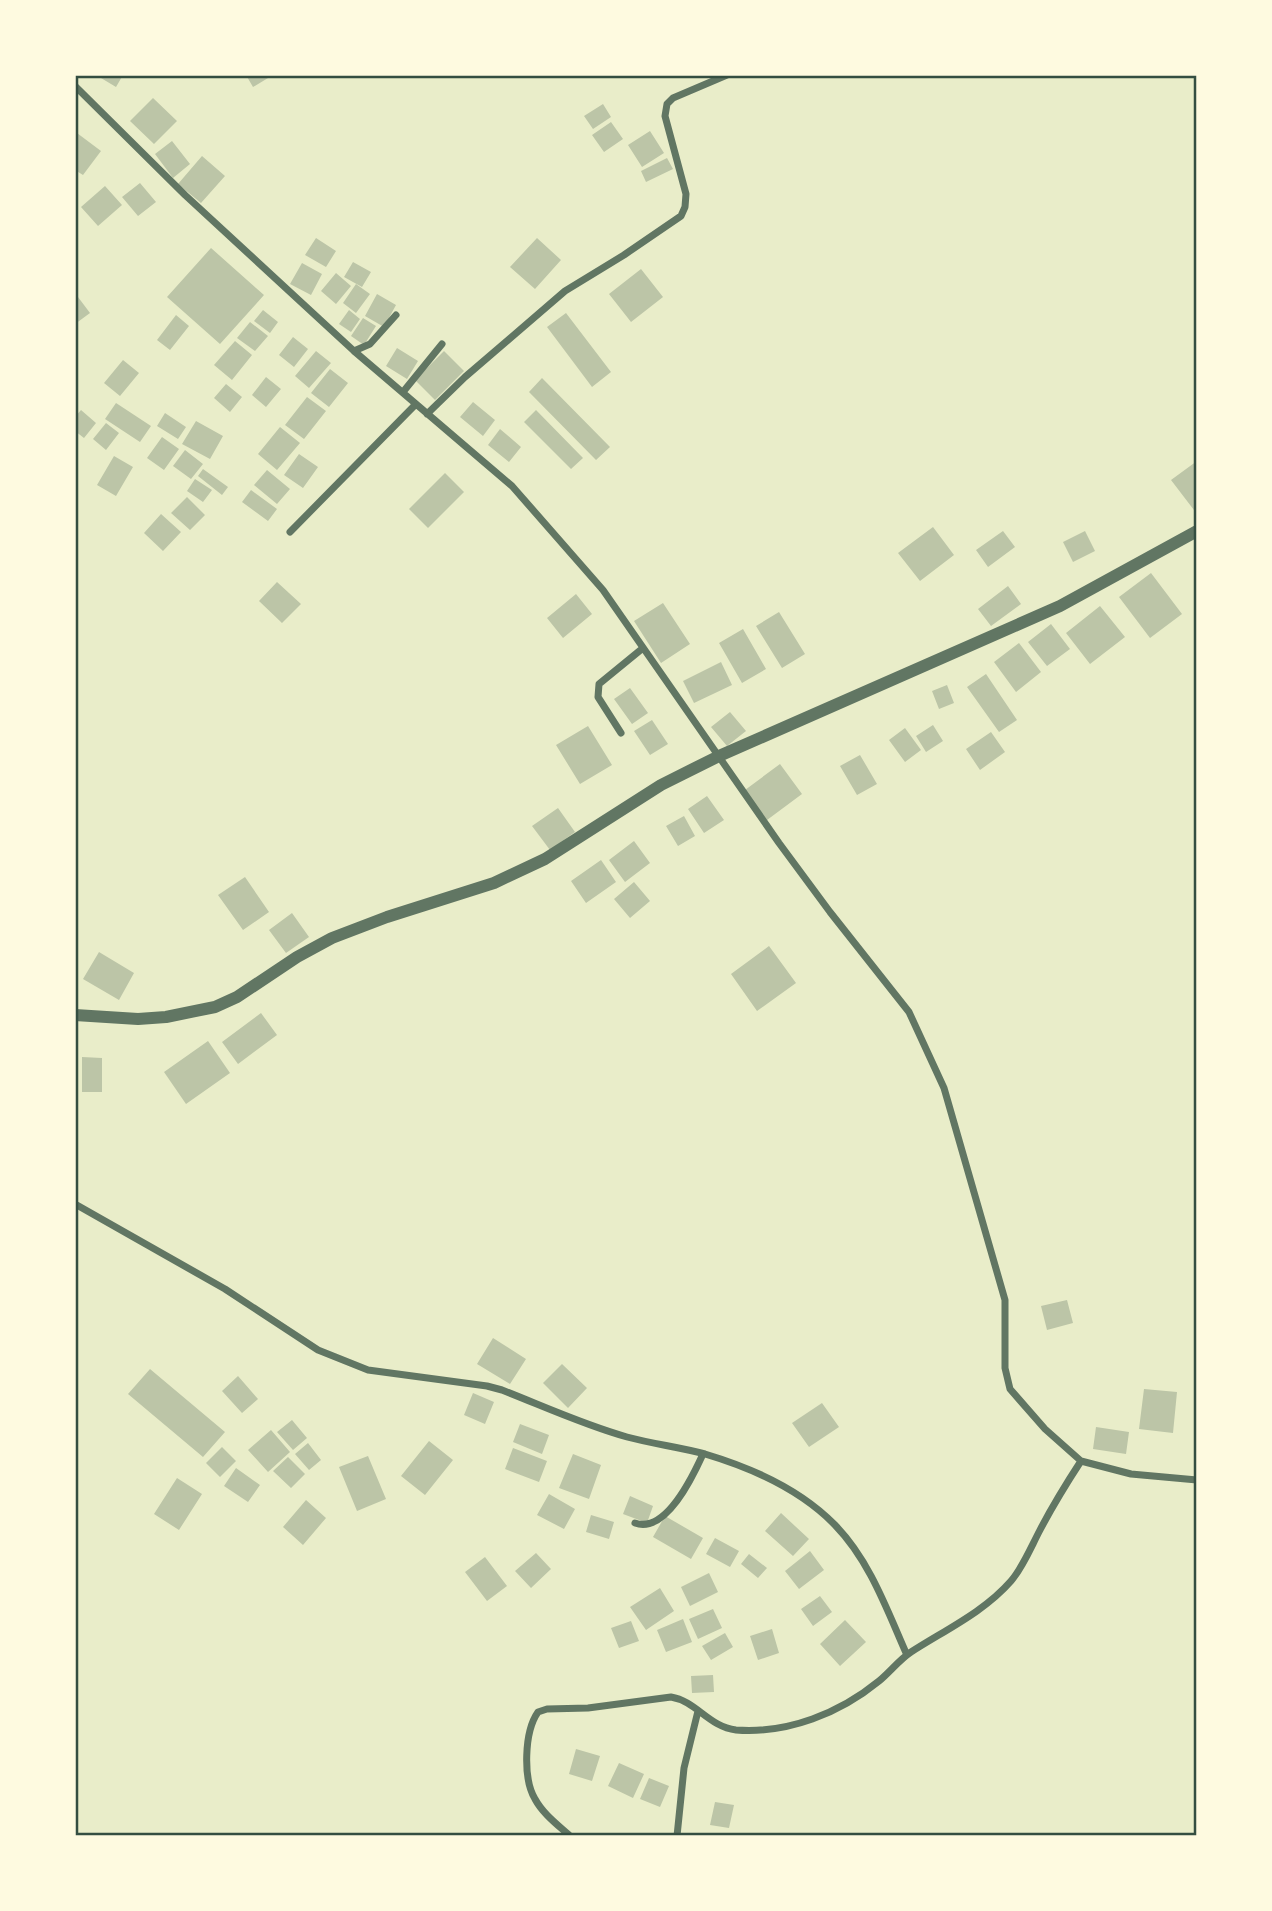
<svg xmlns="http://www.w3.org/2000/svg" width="1272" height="1911" viewBox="0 0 1272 1911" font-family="Montserrat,sans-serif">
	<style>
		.building { fill: #bcc5a7 }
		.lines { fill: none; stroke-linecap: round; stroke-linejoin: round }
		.minor { stroke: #617663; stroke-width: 7 }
		.tertiary { stroke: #617663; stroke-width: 12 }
		.neatline { fill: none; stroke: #344e41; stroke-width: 2.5 }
	</style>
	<rect width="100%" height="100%" fill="#e9edc9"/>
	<path class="building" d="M96,75H123L116,87Z
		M246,75H273L253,87Z
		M153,98L177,121L154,144L130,121Z
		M603,104L611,117L593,129L584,116Z
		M611,122L623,139L604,152L592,135Z
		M650,131L664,153L642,167L628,145Z
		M77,133L101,151L83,175L75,170Z
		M172,141L190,164L173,178L155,154Z
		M202,156L225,176L201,203L178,184Z
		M667,158L673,169L646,182L641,171Z
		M140,183L156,202L138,216L122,197Z
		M105,186L122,205L98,226L81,207Z
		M316,238L336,251L326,267L305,255Z
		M537,238L561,260L535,289L510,267Z
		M211,248L264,295L220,344L167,297Z
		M353,262L371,272L362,287L344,277Z
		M302,263L322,274L311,295L290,284Z
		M641,269L663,297L631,322L609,294Z
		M336,273L351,286L336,304L321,291Z
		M356,284L370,294L356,313L343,303Z
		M75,293L90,313L75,324Z
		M377,294L396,305L384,327L365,316Z
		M263,310L278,322L270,333L254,321Z
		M349,310L360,319L351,332L339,324Z
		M566,313L611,372L592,387L547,327Z
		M176,315L189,326L170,350L157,340Z
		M363,318L376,326L364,345L351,336Z
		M250,322L268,336L255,351L237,338Z
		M293,337L308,349L294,367L279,355Z
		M235,341L252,355L232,380L214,365Z
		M397,348L418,361L407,379L386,366Z
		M316,351L331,363L309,388L295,376Z
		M444,351L464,371L435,400L415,380Z
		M123,360L139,373L120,396L104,383Z
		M330,369L348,383L329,407L311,393Z
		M266,377L281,389L266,407L252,395Z
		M542,378L610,447L596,460L529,392Z
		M226,384L242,397L230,412L214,398Z
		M307,397L326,411L304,439L285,425Z
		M473,402L495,420L483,436L460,417Z
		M116,403L151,426L140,442L105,419Z
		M81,410L96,423L84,438L75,431V417Z
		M536,410L583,458L571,469L524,422Z
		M165,413L186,427L178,439L157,426Z
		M196,421L223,436L210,459L182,444Z
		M106,423L119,433L106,450L93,439Z
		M280,427L300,443L277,470L258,454Z
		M500,429L521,447L509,462L488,445Z
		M162,437L179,449L164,470L147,458Z
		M185,450L203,464L191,479L173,466Z
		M299,454L318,467L303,488L284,475Z
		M114,456L133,467L116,496L97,485Z
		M1197,461V514L1171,480Z
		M203,469L228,487L222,495L198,476Z
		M267,470L290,489L277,504L254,485Z
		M445,473L464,492L428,528L409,509Z
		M195,479L212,490L203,502L187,491Z
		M251,490L277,509L268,521L242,502Z
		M187,497L205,515L190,530L171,513Z
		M161,514L181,532L163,551L144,533Z
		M933,527L954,555L920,581L898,553Z
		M1003,531L1015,547L988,567L976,550Z
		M1085,531L1095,551L1073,562L1063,542Z
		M1151,573L1182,614L1150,638L1119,597Z
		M277,582L301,604L282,623L259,601Z
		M1008,586L1021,604L991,626L978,609Z
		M576,594L592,614L563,638L547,618Z
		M663,603L690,644L661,663L634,621Z
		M1100,606L1125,637L1090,664L1066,633Z
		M779,612L805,654L782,668L756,626Z
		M1051,624L1070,649L1047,666L1028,642Z
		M743,629L766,669L742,683L719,643Z
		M1019,643L1041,672L1016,692L994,662Z
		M721,662L732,685L694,703L683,681Z
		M986,674L1017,720L999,732L967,687Z
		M947,685L954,703L939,709L932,691Z
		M630,688L648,713L632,724L614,699Z
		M730,712L746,731L727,746L711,727Z
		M652,720L668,744L650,755L634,731Z
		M933,725L943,741L926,752L916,736Z
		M588,726L612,765L580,784L556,745Z
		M905,728L921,750L905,762L889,740Z
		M991,732L1005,752L980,770L966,749Z
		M860,755L877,784L857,795L840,766Z
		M780,764L802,794L767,820L745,790Z
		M707,796L724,820L704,833L688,809Z
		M558,808L575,832L550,850L532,826Z
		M684,816L695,836L678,846L666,826Z
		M634,841L650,863L625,882L609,860Z
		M601,860L616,882L586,903L571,881Z
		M245,877L269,912L243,930L218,895Z
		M634,882L650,901L630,918L614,899Z
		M292,913L309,937L286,953L269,930Z
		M769,946L796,983L757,1011L731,974Z
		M99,952L134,973L119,1000L83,979Z
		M261,1013L277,1035L238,1064L222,1042Z
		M208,1041L230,1073L186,1104L164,1072Z
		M82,1057L102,1058V1092H82Z
		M1067,1300L1073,1323L1047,1330L1041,1306Z
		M493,1338L526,1359L510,1384L477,1364Z
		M562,1364L587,1388L568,1408L543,1383Z
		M150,1369L225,1432L203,1457L128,1394Z
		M238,1376L258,1399L242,1413L222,1391Z
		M1144,1389L1177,1392L1173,1433L1139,1429Z
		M473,1393L494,1402L485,1424L464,1415Z
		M822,1403L839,1427L809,1447L792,1423Z
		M292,1420L307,1438L293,1450L277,1432Z
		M520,1424L549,1435L542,1454L513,1442Z
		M1096,1427L1129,1432L1126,1454L1093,1449Z
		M271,1430L290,1452L268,1472L248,1450Z
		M429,1441L453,1460L425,1495L401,1476Z
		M308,1443L321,1460L309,1470L295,1454Z
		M222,1447L236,1461L220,1477L206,1463Z
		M513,1448L547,1461L539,1482L505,1469Z
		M573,1454L601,1465L589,1499L559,1488Z
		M368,1456L386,1499L357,1511L339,1467Z
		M288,1457L305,1474L291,1488L273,1471Z
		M236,1468L260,1485L248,1502L224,1486Z
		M177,1478L202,1494L179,1530L154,1514Z
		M549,1494L575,1509L564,1529L537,1515Z
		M630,1496L653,1506L647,1523L623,1514Z
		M306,1500L326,1518L303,1545L283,1527Z
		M781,1513L809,1539L793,1556L765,1531Z
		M591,1515L614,1522L609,1539L586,1532Z
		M665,1516L703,1538L691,1559L653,1537Z
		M715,1538L739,1551L730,1567L706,1554Z
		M810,1551L824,1570L799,1589L785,1571Z
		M536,1553L551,1569L531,1588L515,1571Z
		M749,1554L767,1568L758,1578L741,1564Z
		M485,1557L507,1586L487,1601L465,1572Z
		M709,1573L718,1592L690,1606L681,1587Z
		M660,1588L674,1611L646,1630L630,1607Z
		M820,1596L832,1612L813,1626L801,1609Z
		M713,1609L722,1628L698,1639L689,1619Z
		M683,1619L692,1642L666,1652L657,1630Z
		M845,1620L866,1642L840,1666L820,1644Z
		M631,1621L639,1641L619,1648L611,1628Z
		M772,1629L779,1653L758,1660L750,1636Z
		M725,1633L733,1647L711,1660L702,1646Z
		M713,1675L714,1692L692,1693L691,1676Z
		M576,1749L600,1756L592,1781L569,1774Z
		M619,1763L644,1774L633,1798L608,1786Z
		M649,1778L669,1786L660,1807L640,1799Z
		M715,1802L734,1805L729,1828L710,1825Z"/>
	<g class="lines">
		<path class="minor" d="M75,86L185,195L354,351L512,486L603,590L779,843L830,912L909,1012L944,1088L1005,1300V1368L1010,1389L1045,1429L1081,1461C1066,1484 1052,1507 1040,1530C1031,1547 1023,1567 1011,1581C984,1612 945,1630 911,1652C899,1660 890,1672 879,1681C840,1713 788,1734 736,1730C709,1727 696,1701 671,1697L588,1708L547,1709L538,1712C524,1732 523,1779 535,1799C543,1814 558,1825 570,1836
			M354,351L370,344L396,315
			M403,392L442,344
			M427,414L465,377L565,291L624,255L681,216L685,207L686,194L665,116L667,104L673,98L727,75
			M290,532L416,404
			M621,733L598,697L599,684L643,648
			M75,1204L225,1289L318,1350L368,1370L487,1386L502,1390C543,1406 584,1425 627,1437C653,1444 679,1447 705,1454C752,1468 801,1490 835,1525C870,1561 887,1610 907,1655
			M1081,1461L1131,1474L1197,1480
			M635,1523C666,1534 693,1476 703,1454
			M677,1836L684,1768L698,1711"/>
		<path class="tertiary" d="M75,1015L138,1019L166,1017L215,1007L237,997L297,957L332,938L387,917L494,883L545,859L661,785L719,756L1060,606L1197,531"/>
	</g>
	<rect width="1272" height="1911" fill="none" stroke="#fefae0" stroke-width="154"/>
	<rect x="77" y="77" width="1118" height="1757" class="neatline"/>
</svg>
